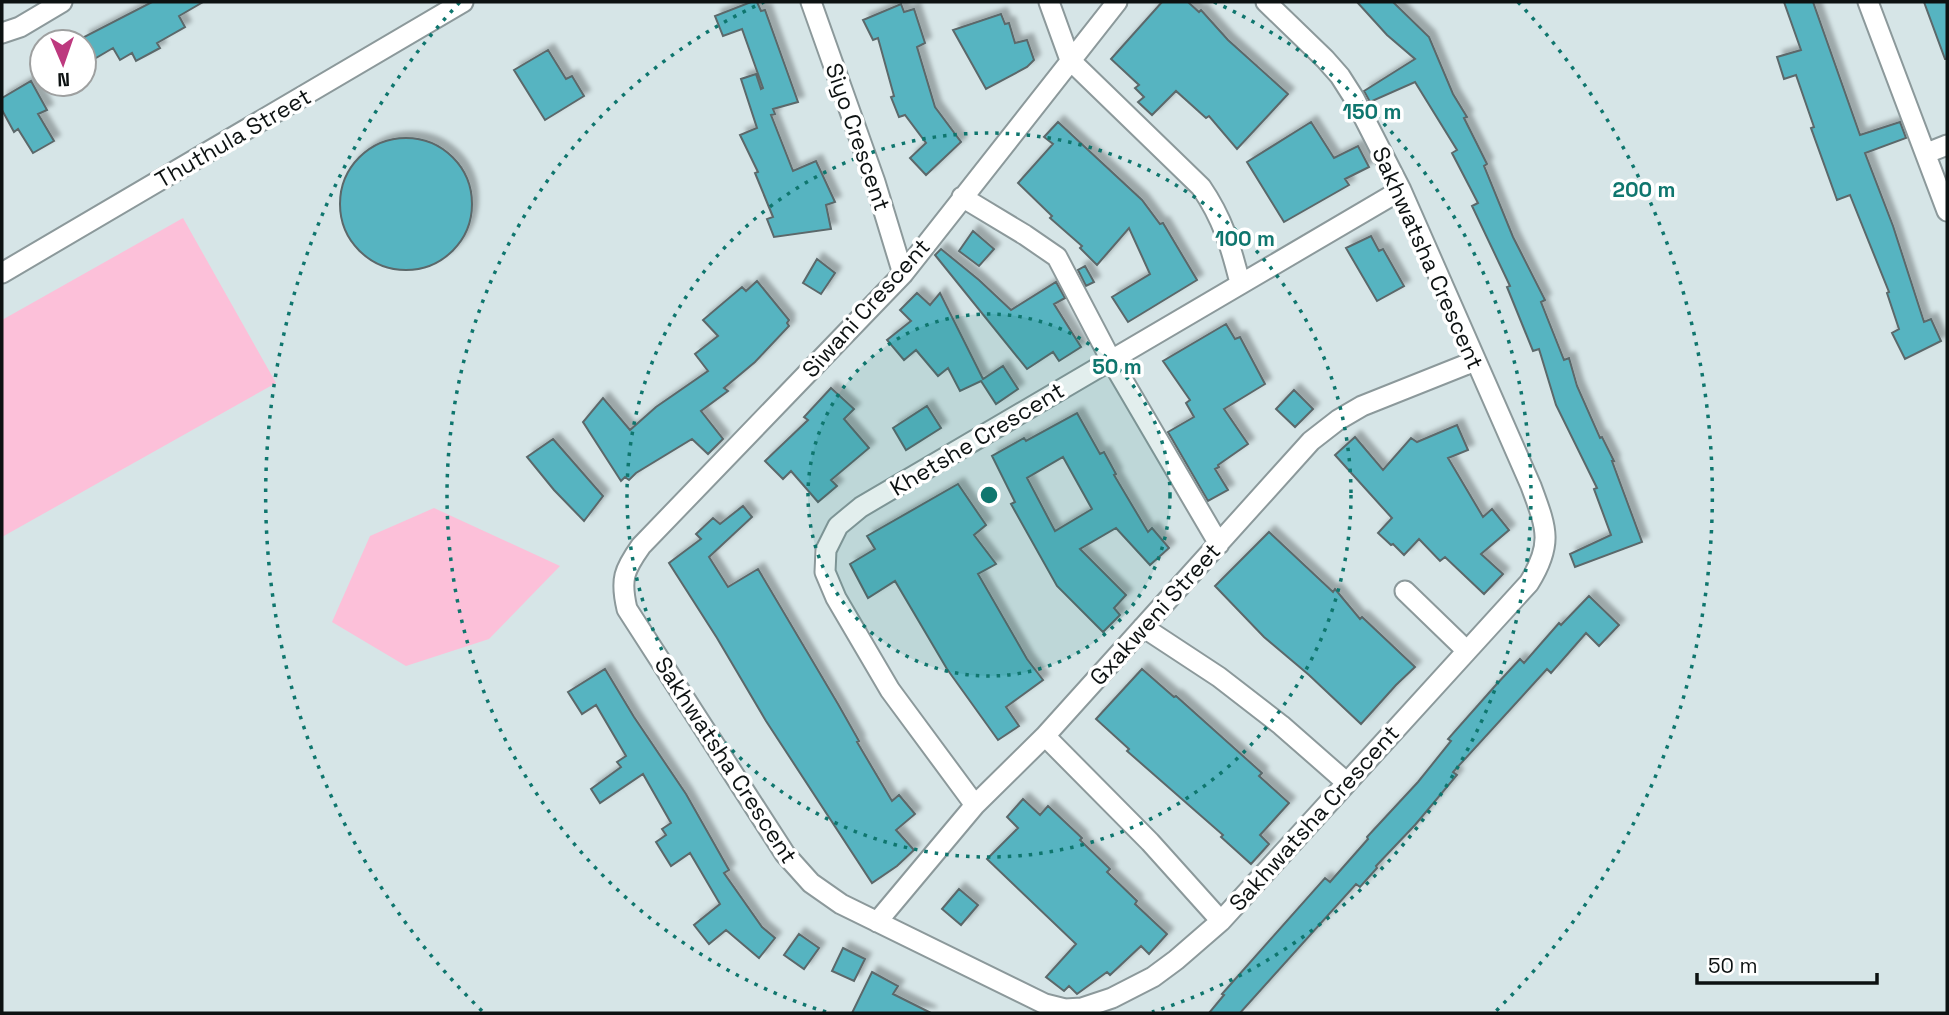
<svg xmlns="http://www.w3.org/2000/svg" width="1949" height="1015" viewBox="0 0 1949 1015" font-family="'Space Grotesk',sans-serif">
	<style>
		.green { fill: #fcc0d9 }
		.building { fill: #56b4c1; stroke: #5b686a; stroke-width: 2; fill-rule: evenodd; filter: url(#shadow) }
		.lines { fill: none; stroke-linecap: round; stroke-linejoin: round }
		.street-casing { stroke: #8c999b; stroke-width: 23 }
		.street { stroke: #fff; stroke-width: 19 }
		.ring { fill: none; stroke: #0f766e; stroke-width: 3.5; stroke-dasharray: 3.5 7 }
		.labels { text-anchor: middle; stroke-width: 7; stroke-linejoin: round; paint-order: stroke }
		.street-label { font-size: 23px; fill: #0d1212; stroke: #fff }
		.centre { fill: #0f766e; stroke: #fff; stroke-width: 3.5 }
		.ring-label { font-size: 21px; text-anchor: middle; font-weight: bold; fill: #0f766e; stroke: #fff; stroke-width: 7; stroke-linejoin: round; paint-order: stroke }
	</style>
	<defs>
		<filter id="shadow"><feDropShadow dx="6" dy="-6" stdDeviation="2" flood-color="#0004"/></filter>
	</defs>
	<rect width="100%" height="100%" fill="#d6e5e7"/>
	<path class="green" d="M183,218L276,383L2,537V320Z
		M434,508L560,566L489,639L406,666L332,622L370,536Z"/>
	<path class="building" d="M152,2H203L179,16L185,27L157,43L160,48L136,61L132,53L120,60L113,48L84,65V37Z
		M751,2H757L761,11L765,10L798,102L773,109L775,114L771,115L793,171L816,161L835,202L826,205L831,229L774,237L767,219L773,217L755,173L758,172L740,135L757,128L741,79L756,74L761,89L763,88L742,29L723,36L715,16Z
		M1162,2H1188L1199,12L1201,10L1228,40L1288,94L1237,149L1209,116L1206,118L1176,91L1152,115L1138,102L1144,97L1135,88L1139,85L1111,59Z
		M1357,2H1393L1429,37L1453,94L1467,117L1464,118L1487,164L1484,166L1513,237L1545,300L1541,302L1564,360L1569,358L1577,386L1600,438L1602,437L1614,461H1612L1642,542L1575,567L1570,554L1611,535L1594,489L1597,488L1556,405L1539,349L1533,351L1507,287L1510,286L1472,206L1478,203L1452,153L1457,150L1415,82L1370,102L1364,91L1415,59L1387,35Z
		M1784,2H1813L1860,135L1900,122L1906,138L1865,153L1893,226L1924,322L1931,319L1941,341L1905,359L1892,333L1899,329L1887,293L1889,292L1850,195L1837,200L1811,128L1814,127L1796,75L1784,79L1777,57L1801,50Z
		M1924,2H1947V59H1945Z
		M901,4L904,12L914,9L925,43L917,47L935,107L961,142L926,175L910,158L926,143L905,115L899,117L891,97L894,96L878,38L873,40L863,20Z
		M1001,14L1005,24L1009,23L1015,43L1027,40L1034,60L1027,67L986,89L953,30Z
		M548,50L566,79L572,76L584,96L545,120L514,70Z
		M31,81L47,110L38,114L54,141L33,153L18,129L14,132L2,110V98Z
		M1058,122L1142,200L1160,224L1163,223L1197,280L1128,322L1112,297L1150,274L1129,228L1097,265L1080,248L1082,246L1050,218L1052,216L1018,183L1053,144L1044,137Z
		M1311,122L1334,158L1358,146L1369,167L1345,179L1349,185L1284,222L1247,162Z
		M340 204a66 66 0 1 1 132 0a66 66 0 1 1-132 0Z
		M973,231L994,249L979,266L959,251Z
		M1371,236L1379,251L1383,249L1404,286L1377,301L1346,248Z
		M941,249L979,280L1011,310L1056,282L1065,298L1054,304L1081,347L1059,361L1053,352L1027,369L935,255Z
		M817,259L835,273L821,294L803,283Z
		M1085,266L1094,282L1086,286L1078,270Z
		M757,281L789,320L787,323L789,326L755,362L724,388L728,391L701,411L723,439L708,454L692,439L636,473L629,480L625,477L621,481L583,422L603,398L630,430L656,407L708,371L695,354L718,336L703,320L742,287L746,291Z
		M917,293L930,305L940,293L983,379L1003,366L1018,389L996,404L981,381L960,391L948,368L938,376L916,350L904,360L887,340L911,321L900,310Z
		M1226,324L1235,339L1240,337L1265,384L1224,409L1248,444L1218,465L1219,467L1215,469L1228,490L1208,501L1168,432L1194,417L1186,403L1190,400L1163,361Z
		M831,388L854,409L844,419L869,448L831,480L837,486L818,502L791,471L783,479L765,461L808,420L804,417Z
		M1294,390L1313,409L1295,427L1276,409Z
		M927,406L941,428L906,450L893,428Z
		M1077,413L1100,454L1104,452L1116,474L1114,475L1148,532L1152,528L1169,548L1150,565L1116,528L1080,549L1126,595L1114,608L1120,615L1103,632L1057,586L1011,504L1015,502L992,456L1024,438L1026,441ZM1063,457L1092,509L1055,531L1027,478Z
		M1457,425L1468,450L1448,458L1483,517L1492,509L1509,530L1481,554L1503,574L1484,594L1445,557L1440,561L1419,539L1404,555L1393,544L1391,545L1378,533L1392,518L1335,455L1355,437L1383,470L1411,438L1417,442Z
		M553,439L603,496L584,521L554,490L527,457Z
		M958,484L986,525L974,535L996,564L978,574L1027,659L1043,680L1006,707L1019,726L998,740L947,669L895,581L868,598L850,564L875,549L867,536Z
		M743,506L752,517L709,557L728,587L758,569L838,704L859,741L857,742L892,801L899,795L915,814L896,830L914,850L897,866L872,883L766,721L717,638L669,563L701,539L696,534L713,518L720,524Z
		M1269,532L1333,592L1335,589L1360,619L1362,617L1415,667L1396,685L1361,724L1309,675L1264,637L1215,586Z
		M1589,596L1619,625L1599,646L1586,633L1551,673L1547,669L1453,772L1457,775L1415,825L1376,866L1377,868L1360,887L1356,884L1240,1013H1209L1224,995L1222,994L1325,878L1330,882L1368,839L1367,837L1418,782L1451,741L1448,739L1495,686L1520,659L1524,663L1559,623L1561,625Z
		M605,669L634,717L686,794L729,870L724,873L762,927L775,938L759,958L726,930L709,944L694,925L720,904L690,853L671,866L656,842L666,835L662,829L671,823L643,774L600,803L591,789L621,767L617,762L626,756L596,705L582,714L568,692Z
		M1142,669L1174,697L1176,696L1262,773L1259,776L1289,803L1260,835L1269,844L1251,864L1221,837L1223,835L1127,751L1129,749L1096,719Z
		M1023,799L1040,815L1048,806L1082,838L1080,840L1110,869L1107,872L1137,901L1135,904L1167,934L1149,954L1141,946L1110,975L1107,972L1077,994L1069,986L1064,991L1046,977L1076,944L987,859L1018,828L1007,817Z
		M959,889L978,905L961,925L942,909Z
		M799,934L819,948L804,969L784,955Z
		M843,948L865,959L854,981L832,971Z
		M872,972L898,986L893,994L931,1013H852Z"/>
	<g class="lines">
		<defs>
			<path id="street" d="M811,2L875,182L903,274
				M1049,2L1070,60L1201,187C1223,219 1231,247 1240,283
				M1117,2L903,274L641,546C624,570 620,579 627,609L785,854L811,883L841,904L1045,1004L1065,1009L1082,1008L1112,998L1153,977L1176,960L1221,921L1529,583C1554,543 1546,527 1531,486L1401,190L1354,98L1340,76L1325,59L1266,2
				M1868,2L1947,211
				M2,33L20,27L62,2
				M1927,153L1947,145
				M962,197L1025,235L1057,257L1111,360L1219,544
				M2,273L463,2
				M1405,591L1466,650
				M1143,627L1219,677L1281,725L1346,782
				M1045,736L1150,842L1221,921
				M975,805L890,690L836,598L825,572L826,550L838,526L861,507L1401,190
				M877,922L975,805L1045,736L1311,441L1338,420L1362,406L1475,361"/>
		</defs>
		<use href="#street" class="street-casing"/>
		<use href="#street" class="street"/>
	</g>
	<circle cx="989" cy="495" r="181" fill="#0f766e" fill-opacity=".12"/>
	<g class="ring">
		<circle cx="989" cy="495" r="181"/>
		<circle cx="989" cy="495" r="362"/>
		<path d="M826 1012A542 542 0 0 1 764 2M1214 2A542 542 0 0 1 1152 1012"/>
		<path d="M482 1011A723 723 0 0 1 460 2M1518 2A723 723 0 0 1 1496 1011"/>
	</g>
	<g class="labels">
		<g class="street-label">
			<text transform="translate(858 137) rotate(71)" y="8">Siyo Crescent</text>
			<text transform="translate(233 138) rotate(-30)" y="8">Thuthula Street</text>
			<text transform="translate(1428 258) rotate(66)" y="8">Sakhwatsha Crescent</text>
			<text transform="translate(866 308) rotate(-48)" y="8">Siwani Crescent</text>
			<text transform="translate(977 439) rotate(-31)" y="8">Khetshe Crescent</text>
			<text transform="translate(1155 614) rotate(-48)" y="8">Gxakweni Street</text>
			<text transform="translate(726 760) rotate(57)" y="8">Sakhwatsha Crescent</text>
			<text transform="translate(1314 818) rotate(-48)" y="8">Sakhwatsha Crescent</text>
		</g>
	</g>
	<circle cx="989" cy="495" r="10" class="centre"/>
	<g class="ring-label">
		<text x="1372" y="119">150 m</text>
		<text x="1644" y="197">200 m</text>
		<text x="1245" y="246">100 m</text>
		<text x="1117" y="374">50 m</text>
	</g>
	<rect width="1949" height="1015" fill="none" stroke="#0d1212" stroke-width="7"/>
	<g transform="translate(63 63) rotate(178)"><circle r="33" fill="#ffffff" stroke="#9ea0a0" stroke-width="2"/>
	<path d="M0-5L12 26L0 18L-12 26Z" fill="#bd397e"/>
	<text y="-10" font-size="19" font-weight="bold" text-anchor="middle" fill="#0d1212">N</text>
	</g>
	<path d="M1697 973v10h180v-10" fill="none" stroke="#0d1212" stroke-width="3.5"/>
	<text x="1708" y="973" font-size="21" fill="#0d1212" stroke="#ffffff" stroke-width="5" paint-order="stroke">50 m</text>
</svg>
